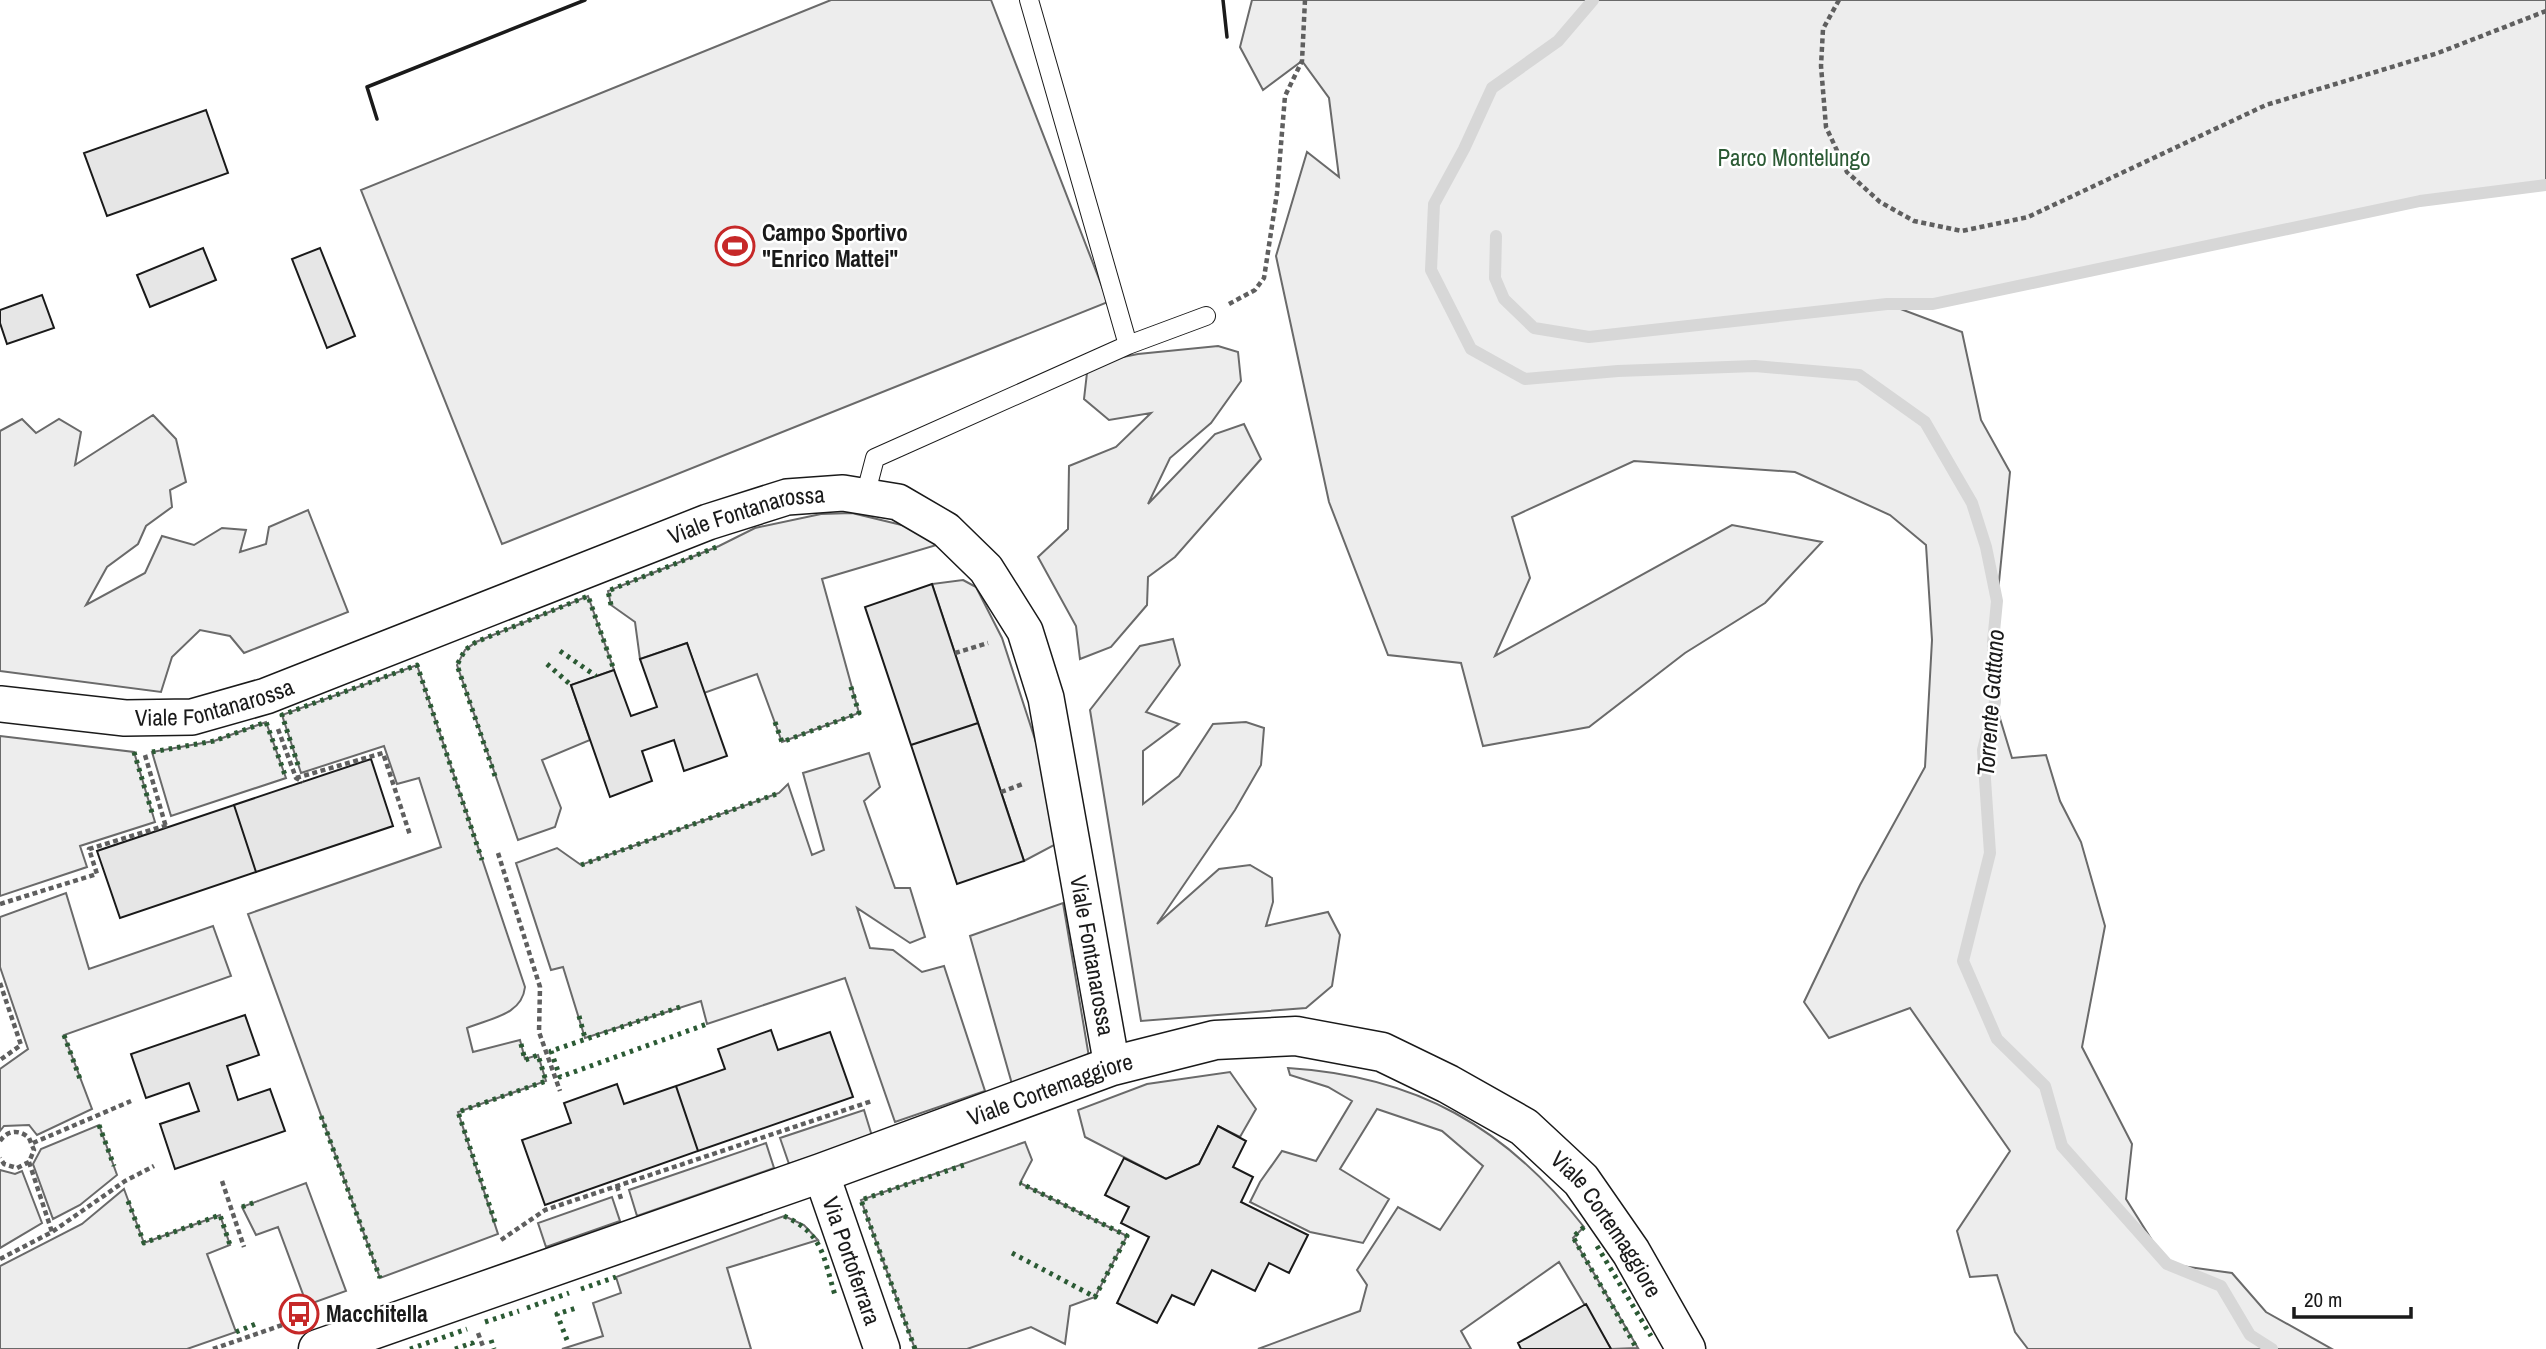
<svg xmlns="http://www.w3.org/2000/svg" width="2546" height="1349" viewBox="0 0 2546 1349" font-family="'Archivo Narrow',sans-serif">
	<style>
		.green { fill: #ededed; stroke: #6a6a6a; stroke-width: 2 }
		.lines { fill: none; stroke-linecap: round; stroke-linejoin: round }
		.stream { stroke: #d7d7d7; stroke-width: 12 }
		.building { fill: #e6e6e6; stroke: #1a1a1a; stroke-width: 2 }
		.service-casing { stroke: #1a1a1a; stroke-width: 20 }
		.minor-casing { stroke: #1a1a1a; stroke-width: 38 }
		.tertiary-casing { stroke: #1a1a1a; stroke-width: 41 }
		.path { stroke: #5f5f5f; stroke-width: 4.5; stroke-dasharray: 5 3.5; stroke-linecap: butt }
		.service { stroke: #fff; stroke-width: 18 }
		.minor { stroke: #fff; stroke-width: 35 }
		.tertiary { stroke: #fff; stroke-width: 38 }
		.hedge { stroke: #2b5a34; stroke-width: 5; stroke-dasharray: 3.5 5; stroke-linecap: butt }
		.wall { stroke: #1a1a1a; stroke-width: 3.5 }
		.labels { text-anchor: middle; stroke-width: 5; stroke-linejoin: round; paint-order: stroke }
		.park-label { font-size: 23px; fill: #2b5a34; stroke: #fff }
		.poi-label { font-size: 23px; font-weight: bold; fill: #1a1a1a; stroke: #fff; text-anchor: start }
		.street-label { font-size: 23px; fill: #1a1a1a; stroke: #fff }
		.water-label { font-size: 24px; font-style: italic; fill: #1a1a1a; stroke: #fff }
	</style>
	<rect width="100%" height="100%" fill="#fff"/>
	<path class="green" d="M831,0H991L1108,302L502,544L361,190Z
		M1252,0H2546V185L2420,201L1933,304L1890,305L1962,332L1981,420L2010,472L1993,642L1995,702L2012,758L2046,755L2060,801L2081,842L2105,926L2082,1047L2132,1144L2126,1199L2167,1264L2232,1273L2266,1312L2332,1349H2028L2015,1332L1997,1275L1970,1277L1957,1231L2010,1151L1910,1008L1829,1038L1804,1002L1860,885L1925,767L1932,640L1926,545L1890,515L1795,472L1634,461L1512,517L1530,578L1495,656L1732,525L1822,542L1765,603L1685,653L1589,727L1483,746L1461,663L1388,655L1329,502L1276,256L1307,152L1339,177L1329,98L1302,61L1263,90L1240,47Z
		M1218,346L1238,352L1241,381L1211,423L1170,458L1148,504L1215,434L1244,424L1261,459L1175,557L1148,577L1147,605L1111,647L1080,659L1076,626L1038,557L1068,529L1069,466L1116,447L1151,413L1109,420L1084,399L1088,364L1138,354Z
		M153,415L176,439L186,482L170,490L172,507L146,526L138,544L107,567L86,605L145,573L162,536L194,545L222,528L246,530L240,552L266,544L269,527L308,510L348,612L244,653L230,636L200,630L172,657L161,692L0,671V431L22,419L36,433L59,419L81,432L75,465Z
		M852,513L914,528L940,544L822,579L859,713L782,742L757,674L704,693L687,643L640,659L635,622L611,605L608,591L719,546L755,528L821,514Z
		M963,580L976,587L1002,638L1047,776L1058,843L1024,861L932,584Z
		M588,596L614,670L571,685L590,740L542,760L561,808L555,827L518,840L457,665L465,650L476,642Z
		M1173,639L1180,665L1146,712L1179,724L1143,751V804L1179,776L1213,724L1246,722L1264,728L1261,765L1235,810L1157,924L1219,869L1250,865L1272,878L1273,902L1266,926L1328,912L1340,935L1332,986L1306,1008L1141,1021L1090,710L1140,646Z
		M417,665L525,987C522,1015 491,1018 467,1028L473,1052L520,1040L525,1059L538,1055L546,1081L458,1112L498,1234L380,1278L248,914L441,847L419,778L397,784L384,746L301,773L282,715Z
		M266,722L286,778L171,816L152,752L214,741Z
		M0,736L134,752L155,822L80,846L87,867L0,896Z
		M869,753L880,787L864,801L895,888H910L925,937L910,943L857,908L870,948L893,950L922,972L944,966L985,1091L895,1122L845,978L707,1024L701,1001L585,1038L563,967L551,970L516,863L557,848L581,865L779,793L788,784L812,855L824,850L803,773Z
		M66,893L89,969L213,926L231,976L64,1035L92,1109L37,1135L29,1125L4,1126L0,1131V1069L28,1049L0,967V917Z
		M1063,903L1089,1057L1012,1084L970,936Z
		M1288,1068C1416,1076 1506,1127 1584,1227L1573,1238L1638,1348L1611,1349L1559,1262L1461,1331L1471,1349H1258L1360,1311L1367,1285L1357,1270L1398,1207L1440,1230L1483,1166L1442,1131L1377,1109L1340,1169L1389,1199L1363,1243L1310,1232L1250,1202L1260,1182L1282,1151L1316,1161L1352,1101L1328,1087L1290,1075Z
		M1230,1072L1256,1109L1240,1137L1218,1126L1199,1164L1166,1179L1085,1137L1078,1110L1147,1084Z
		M864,1110L872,1136L789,1164L780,1138Z
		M99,1125L117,1175L80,1205L53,1219L33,1164L41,1149Z
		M1025,1142L1032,1160L1020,1183L1127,1236L1095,1297L1070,1306L1065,1344L1031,1327L967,1349H915L861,1200Z
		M766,1143L774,1168L637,1216L629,1190Z
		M0,1170L15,1174L22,1171L42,1223L0,1248Z
		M306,1183L346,1291L307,1305L278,1227L256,1235L242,1207Z
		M124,1189L144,1243L220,1215L230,1245L207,1254L236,1332L187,1349H0V1266L82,1224Z
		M612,1197L620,1221L546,1247L538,1223Z
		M784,1216L804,1225L818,1240L727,1268L751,1349H562L603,1336L593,1303L621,1293L616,1277Z"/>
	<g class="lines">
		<path class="stream" d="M1593,0L1558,41L1492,88L1464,149L1434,204L1431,270L1471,349L1525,379L1618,371L1755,366L1859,375L1925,422L1972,503L1986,547L1997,601L1993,642L1995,702L1983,750L1990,853L1963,961L1997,1039L2045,1086L2062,1146L2167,1264L2221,1286L2250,1335L2272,1349
			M1496,236L1495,278L1504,299L1534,328L1589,337L1887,304H1933L2420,201L2546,185"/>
	</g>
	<path class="building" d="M206,110L228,173L107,216L84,153Z
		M203,248L216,280L150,307L137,275Z
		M320,248L355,336L327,348L292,259Z
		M42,295L54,328L7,344L0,323V310Z
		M932,584L978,723L911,745L865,607Z
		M687,643L727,756L684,771L674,740L642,751L652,781L610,797L571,685L614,670L631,716L657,707L640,659Z
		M978,723L1024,861L957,884L911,745Z
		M371,759L393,826L256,872L234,805Z
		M234,805L256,872L120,918L97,851Z
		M245,1015L259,1055L227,1066L238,1100L270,1089L285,1131L175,1169L160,1124L199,1111L189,1083L146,1098L131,1054Z
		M771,1030L778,1050L830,1032L853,1097L698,1151L676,1086L725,1069L718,1049Z
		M617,1084L624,1104L676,1086L698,1151L545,1205L522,1140L571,1123L564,1103Z
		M1218,1126L1246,1141L1233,1167L1253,1177L1241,1202L1308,1235L1289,1273L1269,1263L1255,1291L1212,1270L1194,1305L1172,1295L1157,1323L1117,1303L1149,1237L1121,1223L1129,1207L1105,1195L1124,1158L1166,1179L1199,1164Z
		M1586,1304L1611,1349H1521L1518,1343Z"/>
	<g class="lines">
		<defs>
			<path id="service" d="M1029,0L1128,345
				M865,496L875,458L1128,345L1206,316"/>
			<g id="minor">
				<path id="s1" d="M0,704L125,718L192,717L266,696L708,522L787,497L843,493L898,502L946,530L986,569L1025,631L1046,698L1112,1066"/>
				<path id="s2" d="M821,1173L882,1349"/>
			</g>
			<g id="tertiary">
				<path id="s3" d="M318,1349L821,1173L1112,1066L1215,1040L1296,1036L1382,1052L1448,1084L1524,1127L1581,1180L1631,1252L1686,1349"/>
			</g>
		</defs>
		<use href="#service" class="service-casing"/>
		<use href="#minor" class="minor-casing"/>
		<use href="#tertiary" class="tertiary-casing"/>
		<path class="path" d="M1839,0L1823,29L1821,66L1826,127L1847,172L1880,202L1914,221L1962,231L2028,217L2266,105L2438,53L2546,11
			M1229,304L1255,290L1264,278L1277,193L1285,96L1302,61L1305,0
			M955,653L988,643
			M278,729L296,778L303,782
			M145,755L166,827
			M296,778L383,753L410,835
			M1001,792L1023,784
			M498,853L540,987L539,1032L560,1091
			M0,904L97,874L89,849L167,825
			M0,983L21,1045L0,1060
			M0,1141C8,1130 19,1129 29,1138L34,1150L29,1162L17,1168L4,1164L0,1158
			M33,1143L131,1101
			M29,1162L52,1232
			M222,1181L244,1247
			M617,1186L622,1202
			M501,1240L545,1210L872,1101
			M0,1259L52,1232L125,1181L154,1166
			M478,1333L484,1349
			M213,1349L288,1323"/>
		<use href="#service" class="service"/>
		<use href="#minor" class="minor"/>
		<use href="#tertiary" class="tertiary"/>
		<path class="hedge" d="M611,605L608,591L719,546
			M560,651L596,676
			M547,664L571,685
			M775,722L782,742L859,713L850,684
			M134,752L153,816
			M152,752L214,741L266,722L285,775
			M298,765L282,715L417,665L482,860
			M495,776L457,665L465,650L476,642L588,596L614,670
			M581,865L779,793
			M680,1007L551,1051L560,1077L707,1024
			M579,1016L585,1038
			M64,1035L80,1079
			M321,1116L380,1278
			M99,1125L114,1166
			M128,1201L144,1243L220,1215L230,1245
			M242,1207L258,1201
			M784,1216C824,1234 823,1257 835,1295
			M495,1222L458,1112L546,1081L538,1055L525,1060L520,1040
			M1584,1227L1573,1237L1637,1349
			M1597,1246L1651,1336
			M1012,1253L1095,1297L1127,1236L1020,1183
			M581,1289L616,1277
			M527,1308L569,1293
			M485,1322L519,1311
			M236,1332L258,1323
			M491,1340L494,1349
			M567,1340L557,1314L576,1308
			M410,1349L467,1329
			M455,1349L472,1343L474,1349
			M915,1349L861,1200L967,1164"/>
		<path class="wall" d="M1223,0L1227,37
			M377,119L367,87L585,0"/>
	</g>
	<defs>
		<symbol id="stadium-ring" viewBox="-11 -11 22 22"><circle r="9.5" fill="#fff" stroke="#c62828" stroke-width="1.5"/><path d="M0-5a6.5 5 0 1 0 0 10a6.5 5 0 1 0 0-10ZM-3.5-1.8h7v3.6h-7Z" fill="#c62828"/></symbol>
		<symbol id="bus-ring" viewBox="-11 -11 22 22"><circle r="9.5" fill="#fff" stroke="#c62828" stroke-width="1.5"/><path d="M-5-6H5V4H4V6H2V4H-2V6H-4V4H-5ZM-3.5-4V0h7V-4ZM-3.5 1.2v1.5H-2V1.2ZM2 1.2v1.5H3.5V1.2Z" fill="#c62828"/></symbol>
	</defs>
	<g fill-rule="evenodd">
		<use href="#stadium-ring" x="713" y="224" width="44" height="44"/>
		<use href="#bus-ring" x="277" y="1292" width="44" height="44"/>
	</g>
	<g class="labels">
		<g class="park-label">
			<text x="1794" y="166">Parco Montelungo</text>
		</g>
		<g class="poi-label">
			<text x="762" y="241">Campo Sportivo<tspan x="762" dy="26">"Enrico Mattei"</tspan></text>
			<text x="326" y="1322">Macchitella</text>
		</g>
		<g class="street-label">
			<text dy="8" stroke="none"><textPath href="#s1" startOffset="784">Viale Fontanarossa</textPath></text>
			<text dy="8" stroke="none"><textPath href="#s1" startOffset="217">Viale Fontanarossa</textPath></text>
			<text dy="8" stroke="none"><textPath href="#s1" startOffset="1456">Viale Fontanarossa</textPath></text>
			<text dy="8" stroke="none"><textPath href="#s3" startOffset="777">Viale Cortemaggiore</textPath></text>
			<text dy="8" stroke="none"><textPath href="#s3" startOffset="1407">Viale Cortemaggiore</textPath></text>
			<text dy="8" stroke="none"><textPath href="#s2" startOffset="93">Via Portoferrara</textPath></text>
		</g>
		<g class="water-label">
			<text transform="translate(1991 703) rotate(-86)" y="8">Torrente Gattano</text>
		</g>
	</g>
	<path d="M2294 1307v10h117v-10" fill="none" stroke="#1a1a1a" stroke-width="3.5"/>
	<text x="2304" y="1307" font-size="21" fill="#1a1a1a" stroke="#ffffff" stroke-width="5" paint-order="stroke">20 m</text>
</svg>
